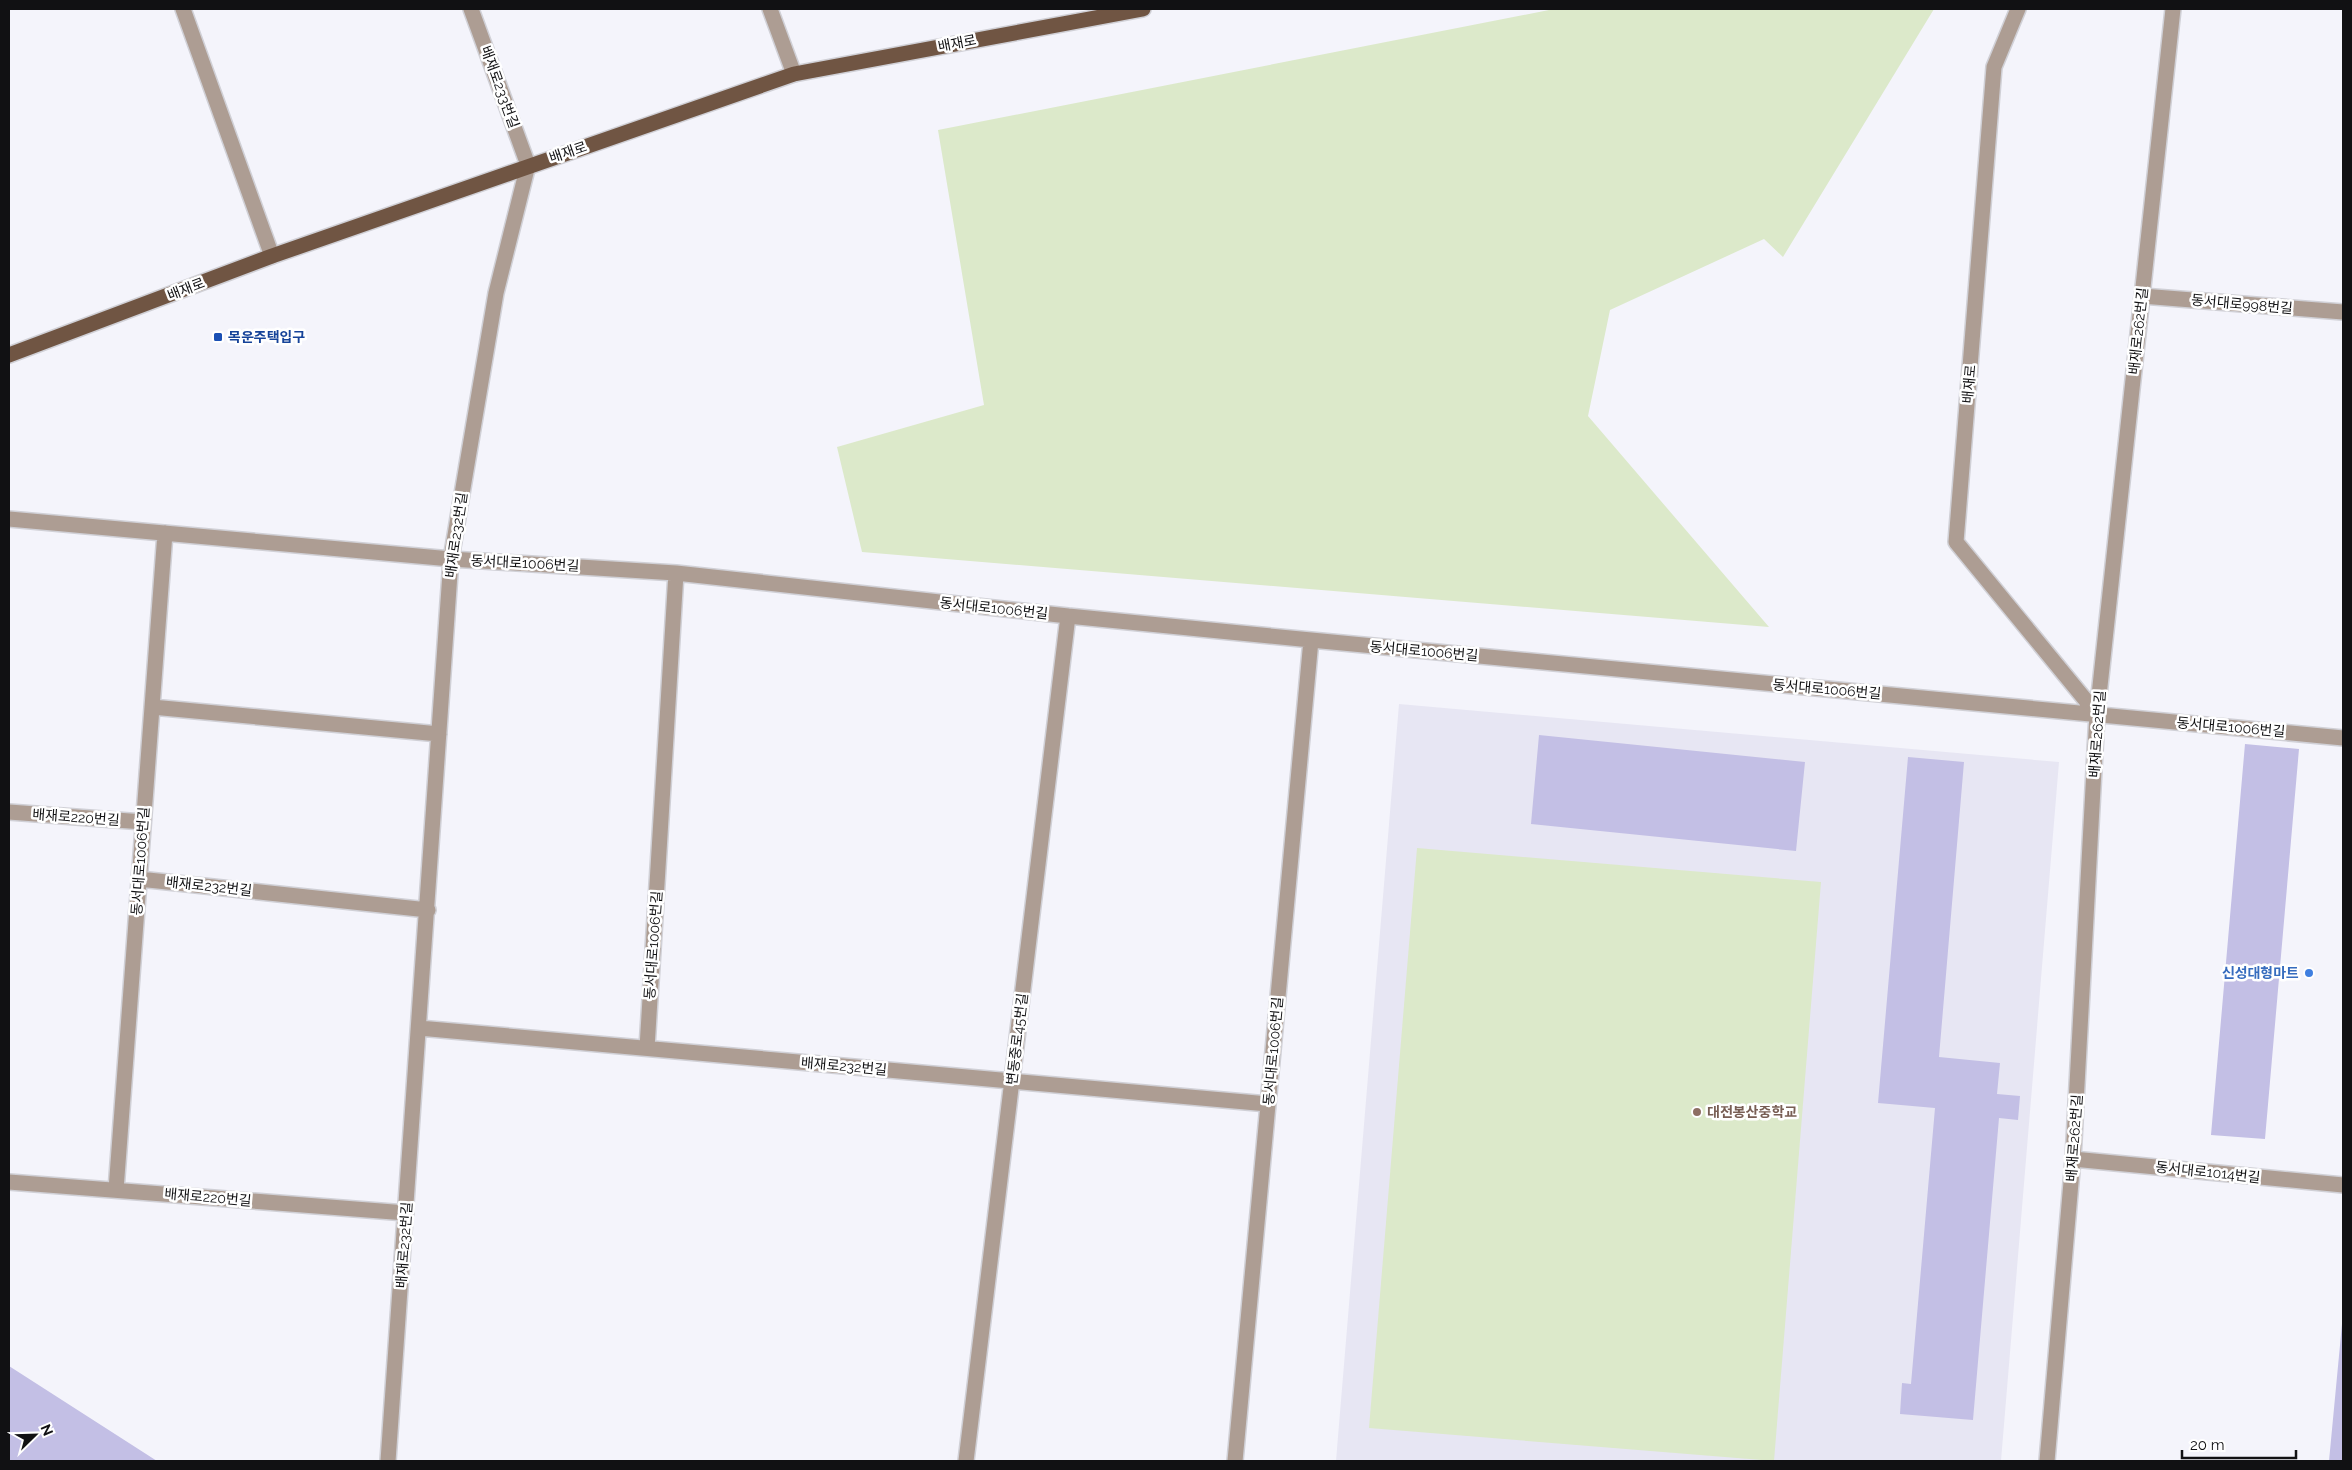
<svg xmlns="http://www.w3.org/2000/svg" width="2352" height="1470" viewBox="0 0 2352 1470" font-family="Raleway,'Noto Sans KR',sans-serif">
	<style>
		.built { fill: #e7e6f3 }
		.green { fill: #dce9ca }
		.building { fill: #c3bfe5 }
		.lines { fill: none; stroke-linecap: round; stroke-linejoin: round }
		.minor-casing { stroke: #d0d0d6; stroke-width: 18 }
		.major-casing { stroke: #d0d0d6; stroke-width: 18 }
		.minor { stroke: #ad9d93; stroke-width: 15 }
		.major { stroke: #705543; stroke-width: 15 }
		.transit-dot { fill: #1a4fb4; stroke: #fff; stroke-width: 2 }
		.shop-dot { fill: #3f7fe0; stroke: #fff; stroke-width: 2 }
		.education-dot { fill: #8d6e63; stroke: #fff; stroke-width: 2 }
		.labels { text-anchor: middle; stroke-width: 5; stroke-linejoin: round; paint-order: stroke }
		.street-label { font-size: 14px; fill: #111113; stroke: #fff }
		.transit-label { font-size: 14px; font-weight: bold; fill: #164399; stroke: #fff; text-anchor: start }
		.shop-label { font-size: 14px; font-weight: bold; fill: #366cbe; stroke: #fff; text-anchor: end }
		.education-label { font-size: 14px; font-weight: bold; fill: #785e54; stroke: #fff; text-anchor: start }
	</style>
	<rect width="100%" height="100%" fill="#f4f4fb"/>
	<path class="built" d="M1399,704L2059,762L2001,1461H1336Z"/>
	<path class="green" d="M1554,9H1934L1783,257L1764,239L1610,310L1588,416L1769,627L862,552L837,447L984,405L938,130Z
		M1417,848L1821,882L1774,1461L1369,1428Z"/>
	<path class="building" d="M1539,735L1805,762L1796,851L1531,824Z
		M2245,744L2299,749L2265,1139L2211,1135Z
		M1908,757L1964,762L1939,1057L2000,1063L1997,1094L2020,1096L2018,1120L1999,1118L1973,1420L1900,1414L1902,1383L1911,1384L1935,1108L1878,1103Z
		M2342,1324L2343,1461H2329Z
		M9,1366L157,1461H9Z"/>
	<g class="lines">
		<defs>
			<path id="minor" d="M183,9L272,256
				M770,9L794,74
				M2018,9L1994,67L1956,542L2097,714
				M2142,296L2343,312
				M9,519L451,559L676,573L1068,616L1311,640L2343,738
				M152,707L439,734
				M9,812L143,822
				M139,879L428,910
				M419,1028L1268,1104
				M647,1048L676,573
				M2073,1159L2343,1185
				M9,1182L406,1213
				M116,1190L165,533
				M388,1461L451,559L496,293L528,165L471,9
				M966,1461L1068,616
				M1235,1461L1311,640
				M2047,1461L2073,1159L2097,714L2173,9"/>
			<path id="major" d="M9,355L272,256L794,74L1143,9"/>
		</defs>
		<use href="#minor" class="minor-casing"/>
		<use href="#major" class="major-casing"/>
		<use href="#minor" class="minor"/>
		<use href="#major" class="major"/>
	</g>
	<rect class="transit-dot" x="213" y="332" width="10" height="10" rx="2.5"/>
	<circle class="shop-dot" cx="2309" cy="973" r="5"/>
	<circle class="education-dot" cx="1697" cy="1112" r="5"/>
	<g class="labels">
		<g class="street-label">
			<text transform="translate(957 43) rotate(-11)" y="5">배재로</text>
			<text transform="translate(500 87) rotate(70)" y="5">배재로233번길</text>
			<text transform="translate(568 152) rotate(-19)" y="5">배재로</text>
			<text transform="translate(186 289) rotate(-21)" y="5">배재로</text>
			<text transform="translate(2242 304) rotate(5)" y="5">동서대로998번길</text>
			<text transform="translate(2138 331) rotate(-84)" y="5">배재로262번길</text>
			<text transform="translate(1969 384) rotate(-85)" y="5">배재로</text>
			<text transform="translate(456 535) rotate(-82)" y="5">배재로232번길</text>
			<text transform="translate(525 563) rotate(3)" y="5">동서대로1006번길</text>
			<text transform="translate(994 608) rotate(6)" y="5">동서대로1006번길</text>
			<text transform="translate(1424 651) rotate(5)" y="5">동서대로1006번길</text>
			<text transform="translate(1827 689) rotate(5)" y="5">동서대로1006번길</text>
			<text transform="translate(2231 727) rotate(5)" y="5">동서대로1006번길</text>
			<text transform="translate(2097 734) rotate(-86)" y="5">배재로262번길</text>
			<text transform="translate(76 817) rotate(4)" y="5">배재로220번길</text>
			<text transform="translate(140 861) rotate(-86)" y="5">동서대로1006번길</text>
			<text transform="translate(209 886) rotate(6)" y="5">배재로232번길</text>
			<text transform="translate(653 945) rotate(-86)" y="5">동서대로1006번길</text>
			<text transform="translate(1017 1039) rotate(-83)" y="5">변동중로45번길</text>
			<text transform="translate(1273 1051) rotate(-85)" y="5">동서대로1006번길</text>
			<text transform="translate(844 1066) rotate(5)" y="5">배재로232번길</text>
			<text transform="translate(2074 1138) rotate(-86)" y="5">배재로262번길</text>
			<text transform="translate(2208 1172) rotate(6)" y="5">동서대로1014번길</text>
			<text transform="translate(208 1197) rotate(5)" y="5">배재로220번길</text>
			<text transform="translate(404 1245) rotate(-86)" y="5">배재로232번길</text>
		</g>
		<g class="transit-label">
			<text x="228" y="342">목운주택입구</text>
		</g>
		<g class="shop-label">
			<text x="2299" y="978">신성대형마트</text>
		</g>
		<g class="education-label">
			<text x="1707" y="1117">대전봉산중학교</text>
		</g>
	</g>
	<rect width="2352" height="1470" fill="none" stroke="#111113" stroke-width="20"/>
	<g transform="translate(35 1435) rotate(67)" stroke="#ffffff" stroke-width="4" paint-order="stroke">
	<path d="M0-4L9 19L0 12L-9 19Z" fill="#111113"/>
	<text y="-8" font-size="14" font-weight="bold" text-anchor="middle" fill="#111113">N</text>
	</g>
	<path d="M2182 1450v8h114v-8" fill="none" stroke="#111113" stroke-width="2.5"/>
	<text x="2190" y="1450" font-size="15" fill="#111113" stroke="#ffffff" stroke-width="4" paint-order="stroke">20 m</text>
</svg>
